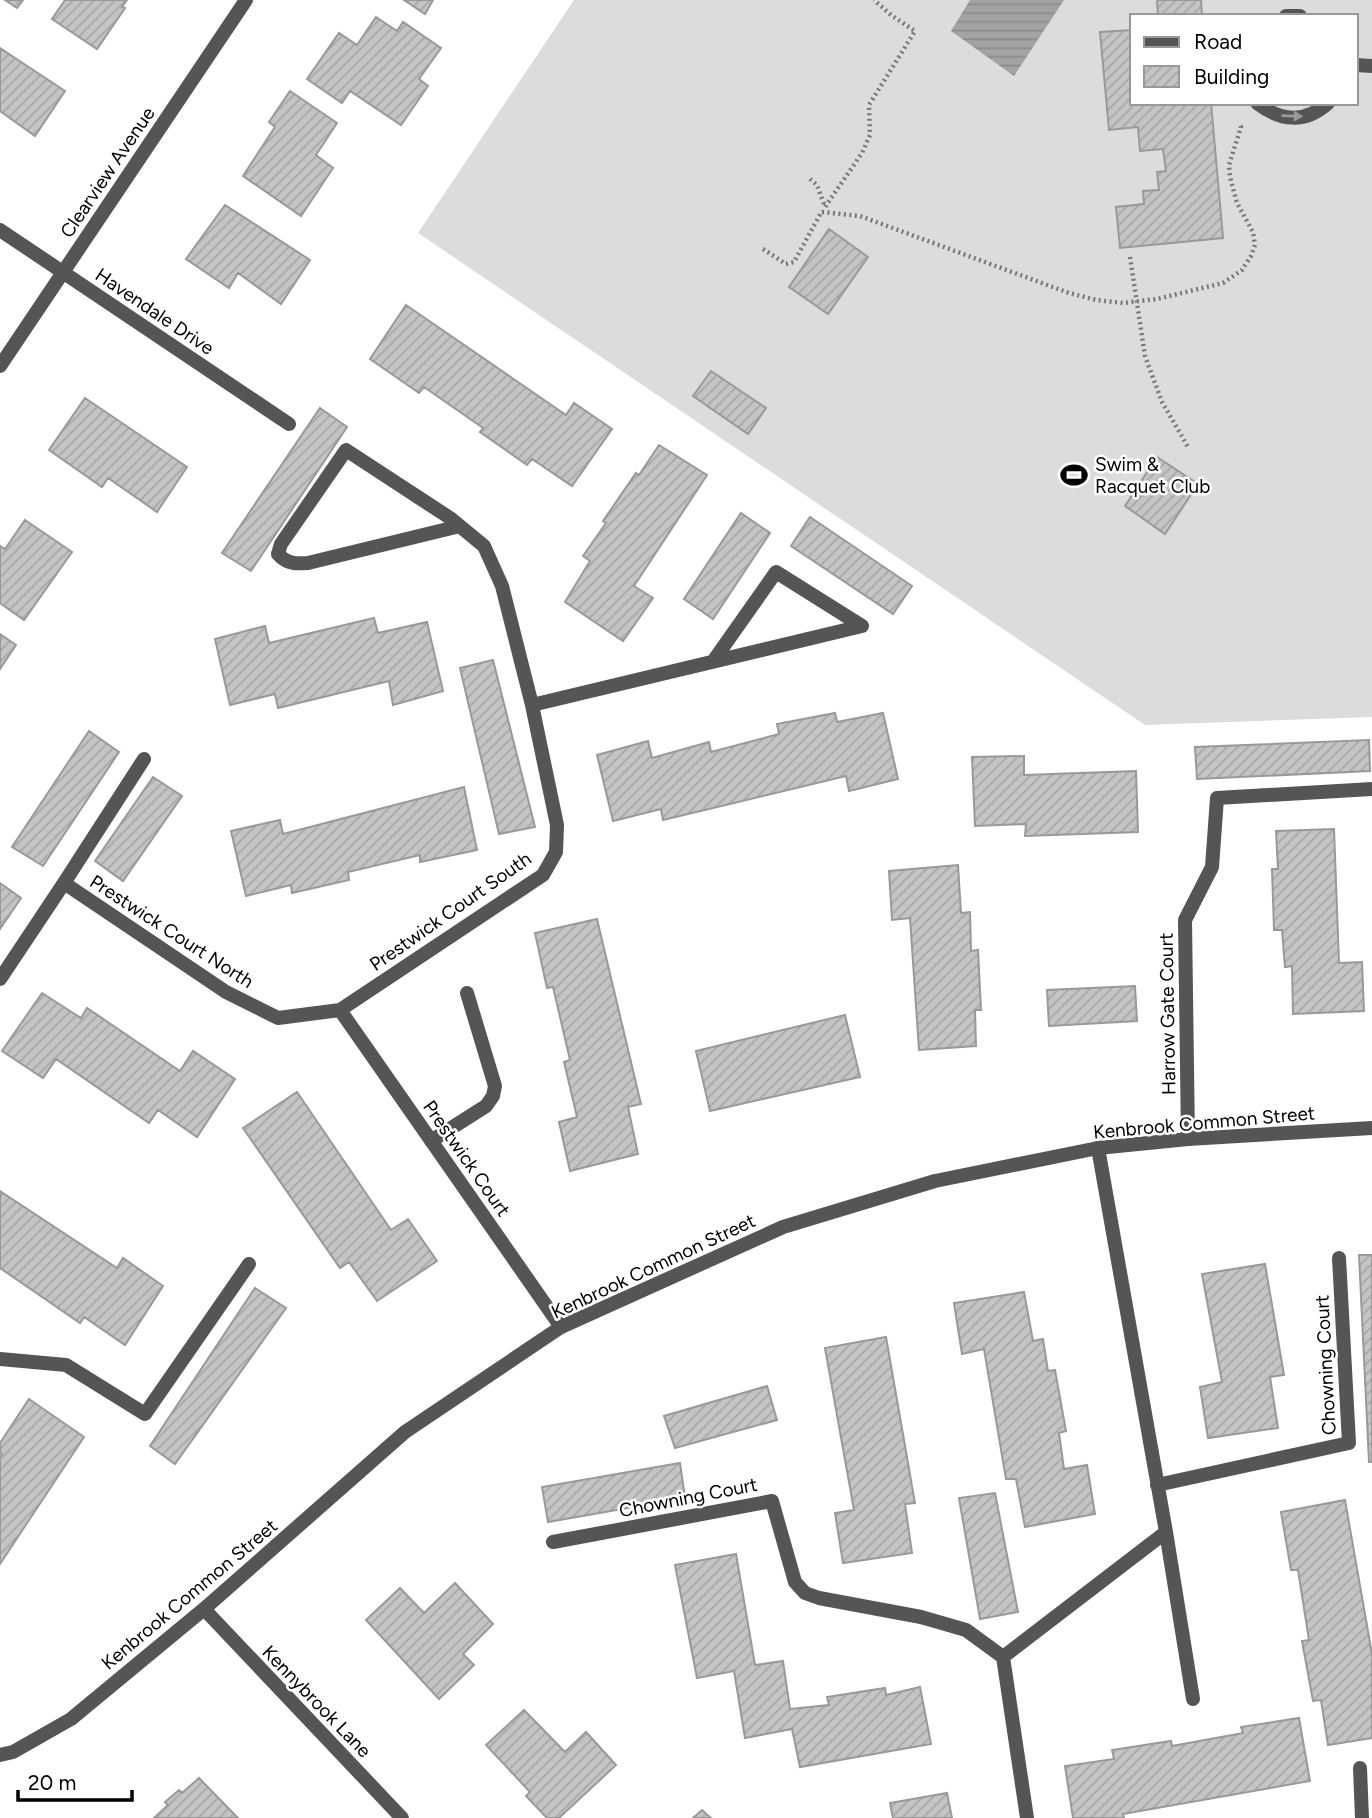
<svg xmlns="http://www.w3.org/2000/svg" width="1372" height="1818" viewBox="0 0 1372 1818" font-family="Figtree,sans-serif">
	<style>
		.garden { fill: #dcdcdc; fill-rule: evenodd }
		.water { fill: url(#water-rules) }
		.building { fill: url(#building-hatch); stroke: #999; stroke-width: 2 }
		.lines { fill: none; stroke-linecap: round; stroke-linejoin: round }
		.path { stroke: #777; stroke-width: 4.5; stroke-dasharray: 2 3.5; stroke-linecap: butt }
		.lane { stroke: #555; stroke-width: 14 }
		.street { stroke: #555; stroke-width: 14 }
		.oneway { fill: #999 }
		.labels { text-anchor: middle; stroke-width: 5; stroke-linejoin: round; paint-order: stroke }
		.street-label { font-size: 19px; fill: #000; stroke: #fff }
		.poi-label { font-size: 19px; fill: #000; stroke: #fff; text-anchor: start }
	</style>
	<defs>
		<pattern id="water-rules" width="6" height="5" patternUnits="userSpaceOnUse" patternTransform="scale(1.75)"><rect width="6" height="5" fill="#a3a3a3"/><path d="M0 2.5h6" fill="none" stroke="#8b8b8b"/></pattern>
		<pattern id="building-hatch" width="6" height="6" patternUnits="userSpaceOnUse" patternTransform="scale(1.75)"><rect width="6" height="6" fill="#c4c4c4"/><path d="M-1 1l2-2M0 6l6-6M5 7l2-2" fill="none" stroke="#a7a7a7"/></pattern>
	</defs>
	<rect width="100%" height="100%" fill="#fff"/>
	<path class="garden" d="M574,0H1372V717L1145,725L418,233ZM1132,16H1356V103H1132Z"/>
	<path class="water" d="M970,0H1064L1014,76L951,31Z"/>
	<path class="building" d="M5,0H23L17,8Z
		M65,0H127L122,7L125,8L97,49L52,19Z
		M404,0H433L425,14Z
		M1157,0H1201L1202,16H1158Z
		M376,17L397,31L403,22L441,48L419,79L428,86L401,125L350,91L342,103L307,79L339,33L357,45Z
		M1132,30V103H1211L1223,238L1120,248L1116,207L1144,204L1143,191L1159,190L1157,172L1166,171L1163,149L1140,151L1138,127L1109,130L1100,32Z
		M0,48L65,91L35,136L0,111Z
		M290,91L337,123L316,155L333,168L301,216L243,176L275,127L269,122Z
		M225,205L310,260L281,304L238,273L229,288L186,259Z
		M829,229L868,257L828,314L789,287Z
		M406,305L566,415L574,403L612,429L572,486L532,459L527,465L480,432L483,428L424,387L419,393L370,359Z
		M711,371L766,408L748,434L693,396Z
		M85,398L187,467L157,512L108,478L102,487L49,450Z
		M320,408L347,427L251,571L222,553Z
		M659,445L707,475L634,586L653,598L623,641L565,602L590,561L583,556L606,523L603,521L636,473L639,475Z
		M1157,457L1198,484L1165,534L1125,506Z
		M741,513L770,533L713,619L684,599Z
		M810,517L912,586L893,614L791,546Z
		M25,520L72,552L24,620L0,603V546L5,549Z
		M374,618L378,633L427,622L443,691L393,705L389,681L278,708L275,694L230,705L215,639L265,626L269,643Z
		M0,634L16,645L0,669Z
		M493,660L535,827L499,834L460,668Z
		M835,713L837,722L883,713L898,779L849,791L846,776L663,820L661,809L613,821L597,755L648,741L652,758L709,742L711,752L779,734L777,724Z
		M89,731L119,752L43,866L12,847Z
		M1369,740L1370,771L1197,779L1195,747Z
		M1024,756V775L1136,771L1138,832L1025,836L1026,824L975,826L972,757Z
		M153,777L182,796L123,881L95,861Z
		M464,787L477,850L420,862V855L348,872L349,880L292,893L291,885L246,896L231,831L280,820L283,834Z
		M1334,829L1339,963L1362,962L1364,1011L1293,1014L1292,966L1285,967L1282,930H1274L1272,869H1278L1276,831Z
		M958,865L961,913L970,912L971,951L978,950L981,1010H975L976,1046L919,1050L910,918L892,920L889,871Z
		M0,883L21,898L0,929Z
		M597,919L641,1104L628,1107L638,1154L570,1171L559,1122L577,1117L564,1062L570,1060L553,987L547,988L535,933Z
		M1135,986L1137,1021L1049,1026L1047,990Z
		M42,993L81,1018L87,1008L180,1071L193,1051L235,1079L197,1137L158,1110L149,1123L56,1059L43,1078L2,1051Z
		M845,1015L860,1077L710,1111L696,1051Z
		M297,1092L391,1230L408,1219L437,1261L377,1301L349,1262L340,1268L243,1128Z
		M0,1191L117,1268L123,1258L163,1286L125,1345L84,1317L80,1323L0,1268Z
		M1359,1255H1372V1462H1369Z
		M1265,1264L1284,1375L1270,1377L1278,1428L1208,1438L1200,1387L1222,1382L1202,1274Z
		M255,1288L286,1308L175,1464L150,1446Z
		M1024,1292L1033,1341L1043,1339L1048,1371L1055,1370L1066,1431L1059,1433L1064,1469L1087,1465L1095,1514L1025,1527L1016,1479H1006L984,1349L962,1354L954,1303Z
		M886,1337L915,1503L905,1504L912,1553L843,1563L835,1513L854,1510L825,1348Z
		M767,1386L777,1420L675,1448L664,1416Z
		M29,1399L84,1437L0,1564V1457L2,1454L0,1453V1443Z
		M680,1463L685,1498L548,1522L542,1487Z
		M995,1493L1018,1612L980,1619L959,1498Z
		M1345,1500L1372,1654V1738L1328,1745L1321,1700L1313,1701L1302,1641L1309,1640L1298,1570H1291L1281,1512Z
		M736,1554L755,1665L783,1661L790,1709L829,1705L827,1697L885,1688L886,1695L920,1687L931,1744L800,1767L792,1729L745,1738L734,1671L697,1678L675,1565Z
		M455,1583L493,1624L463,1654L474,1665L439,1699L366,1620L400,1588L424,1613Z
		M524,1710L565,1752L586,1732L616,1765L559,1818H547L526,1796L530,1792L486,1745Z
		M1299,1718L1310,1781L1123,1814L1124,1818H1073L1065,1766L1114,1759L1112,1750L1171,1741L1172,1746L1243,1733L1241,1727Z
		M199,1778L238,1818H154L168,1805L165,1802L179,1790L182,1793Z
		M947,1793L952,1818H893L890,1803Z
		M702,1810L711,1818H693Z"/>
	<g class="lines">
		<path class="path" d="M810,179L817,185L825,207L862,153L870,135L869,105L915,31L891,15L874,0
			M822,212L860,216L1069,293L1096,300L1123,303L1157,299L1223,283L1242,270L1251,256L1255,245L1253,232L1237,203L1230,177L1229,165L1241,127L1240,125
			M763,249L786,264L794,262L822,211
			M1130,257L1145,356L1162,402L1188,447"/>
		<path class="lane" d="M1286,16H1300
			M1356,65L1372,66
			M1257,103C1280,121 1305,124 1328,103
			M714,660L776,572L862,626
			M532,705L862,626
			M64,883L226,992L278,1018L340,1010L543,875L556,852L557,825L532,705L502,586L484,546L450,518L346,450L281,544L278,554C287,564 296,564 308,563L460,526
			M0,979L64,883L144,759
			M340,1010L561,1327
			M1188,1139L1185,920L1212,867L1217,798L1372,789
			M431,1141L486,1106L493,1096L495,1086L467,993
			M1098,1148L1166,1532L1193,1699
			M0,1359L66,1365L145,1414L249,1264
			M1157,1485L1349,1443L1339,1258
			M553,1542L772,1501L795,1582L805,1593L819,1598L921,1617L966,1630L1003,1657L1027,1818
			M1003,1657L1166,1532
			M1360,1768L1362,1818"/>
		<path class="street" d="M0,230L289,424
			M0,366L246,0
			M204,1609L402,1818
			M0,1755L13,1752L71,1719L204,1609L405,1432L561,1327L783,1227L935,1181L1098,1148L1188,1139L1372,1128"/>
	</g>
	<defs><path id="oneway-solid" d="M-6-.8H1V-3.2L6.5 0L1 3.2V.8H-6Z" transform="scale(1.75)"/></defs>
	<use class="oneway" href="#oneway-solid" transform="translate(1292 116) rotate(2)"/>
	<defs>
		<symbol id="stadium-bare" viewBox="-9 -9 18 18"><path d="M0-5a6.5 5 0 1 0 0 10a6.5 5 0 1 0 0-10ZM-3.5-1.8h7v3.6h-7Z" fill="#000" stroke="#fff" stroke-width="2.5" paint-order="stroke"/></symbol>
	</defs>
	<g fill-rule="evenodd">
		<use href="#stadium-bare" x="1055" y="456" width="38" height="38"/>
	</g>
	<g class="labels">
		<g class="street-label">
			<text transform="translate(107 172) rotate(-56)" y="7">Clearview Avenue</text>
			<text transform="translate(155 311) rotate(34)" y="7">Havendale Drive</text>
			<text transform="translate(450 911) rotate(-35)" y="7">Prestwick Court South</text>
			<text transform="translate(172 931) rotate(33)" y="7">Prestwick Court North</text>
			<text transform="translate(1167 1014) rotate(-91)" y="7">Harrow Gate Court</text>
			<text transform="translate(1204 1122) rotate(-5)" y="7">Kenbrook Common Street</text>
			<text transform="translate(467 1158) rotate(55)" y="7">Prestwick Court</text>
			<text transform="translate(653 1266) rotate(-25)" y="7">Kenbrook Common Street</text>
			<text transform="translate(1325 1365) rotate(-93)" y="7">Chowning Court</text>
			<text transform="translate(688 1497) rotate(-11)" y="7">Chowning Court</text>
			<text transform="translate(189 1594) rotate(-40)" y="7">Kenbrook Common Street</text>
			<text transform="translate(317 1701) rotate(46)" y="7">Kennybrook Lane</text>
		</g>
		<g class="poi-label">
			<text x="1095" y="471">Swim &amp;<tspan x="1095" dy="22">Racquet Club</tspan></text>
		</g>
	</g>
	<rect x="1130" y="14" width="228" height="91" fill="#ffffff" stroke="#999999" stroke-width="2"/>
	<rect x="1144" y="37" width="35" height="10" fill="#555555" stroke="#999999" stroke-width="2"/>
	<text x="1194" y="49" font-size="21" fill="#000000">Road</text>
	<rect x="1144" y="66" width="35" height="21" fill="url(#building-hatch)" stroke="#999999" stroke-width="2"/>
	<text x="1194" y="84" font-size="21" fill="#000000">Building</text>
	<path d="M18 1790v10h114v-10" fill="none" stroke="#000000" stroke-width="3.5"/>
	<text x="28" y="1790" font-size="21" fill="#000000" stroke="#ffffff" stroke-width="5" paint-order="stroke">20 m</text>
</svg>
